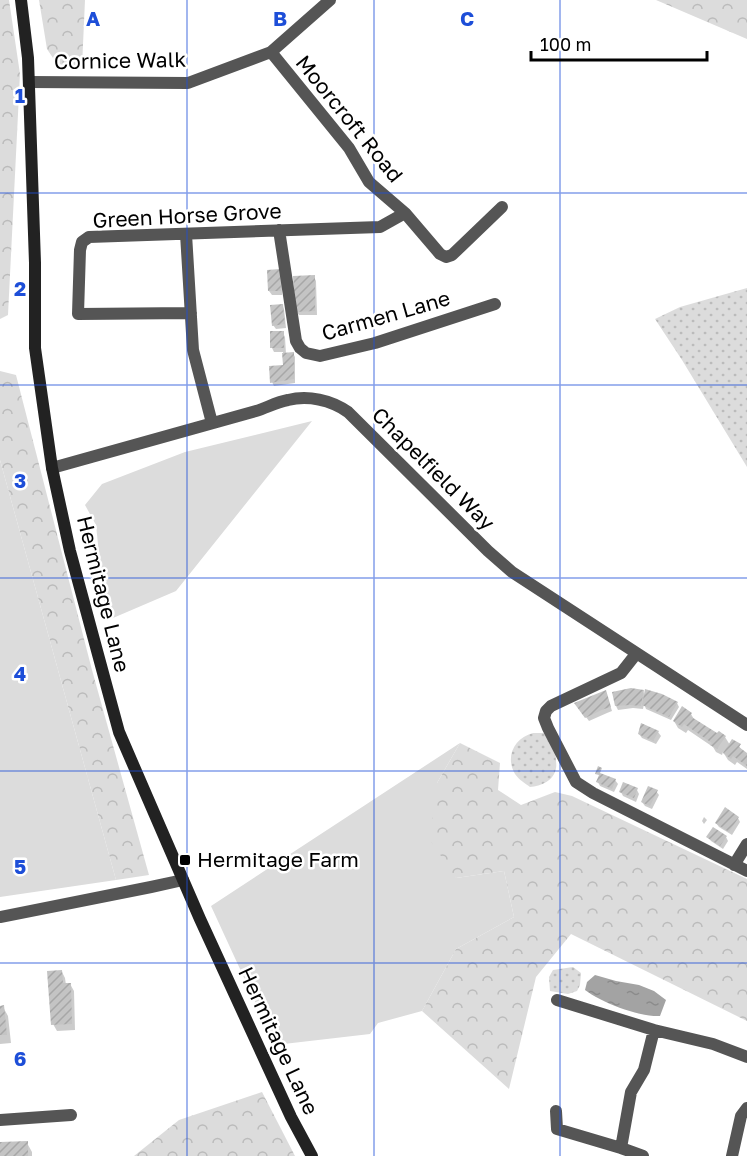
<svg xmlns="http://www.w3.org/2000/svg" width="747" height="1156" viewBox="0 0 747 1156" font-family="'Golos Text',sans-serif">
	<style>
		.grass { fill: #dcdcdc }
		.forest { fill: url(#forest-crowns) }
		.park { fill: url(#park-dots) }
		.water { fill: url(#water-ripples) }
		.shadow { fill: #0003 }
		.building { fill: url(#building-hatch) }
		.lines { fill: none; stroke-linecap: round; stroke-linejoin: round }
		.minor { stroke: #555; stroke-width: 12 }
		.secondary { stroke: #222; stroke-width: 12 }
		.grid { fill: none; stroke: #1d4ed8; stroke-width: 1.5; stroke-opacity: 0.55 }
		.poi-dot { fill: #000; stroke: #fff; stroke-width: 2 }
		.labels { text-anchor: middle; stroke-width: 5; stroke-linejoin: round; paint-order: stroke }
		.street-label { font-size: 21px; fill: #000; stroke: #fff }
		.poi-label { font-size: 21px; fill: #000; stroke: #fff; text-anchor: start }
		.grid-label { font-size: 20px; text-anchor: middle; font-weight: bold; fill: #1d4ed8; stroke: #fff; stroke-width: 5; stroke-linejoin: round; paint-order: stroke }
	</style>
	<defs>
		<pattern id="forest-crowns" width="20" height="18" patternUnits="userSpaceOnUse" patternTransform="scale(1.5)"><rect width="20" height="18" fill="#dcdcdc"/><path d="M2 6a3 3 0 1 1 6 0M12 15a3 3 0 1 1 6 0" fill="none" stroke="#bbb"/></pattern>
		<pattern id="park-dots" width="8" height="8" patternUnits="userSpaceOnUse" patternTransform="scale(1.5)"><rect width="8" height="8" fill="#dcdcdc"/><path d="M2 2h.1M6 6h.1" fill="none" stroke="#bbb" stroke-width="1.8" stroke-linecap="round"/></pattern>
		<pattern id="water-ripples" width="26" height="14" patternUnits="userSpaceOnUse" patternTransform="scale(1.5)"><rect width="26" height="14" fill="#a3a3a3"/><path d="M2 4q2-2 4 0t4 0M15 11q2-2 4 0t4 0" fill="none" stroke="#8b8b8b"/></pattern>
		<pattern id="building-hatch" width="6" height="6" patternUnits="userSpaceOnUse" patternTransform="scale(1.5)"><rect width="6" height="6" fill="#c4c4c4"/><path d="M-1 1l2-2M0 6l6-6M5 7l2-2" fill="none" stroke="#a7a7a7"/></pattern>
	</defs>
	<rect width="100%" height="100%" fill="#fff"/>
	<path class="grass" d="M312,421L176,591L106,621L96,525L85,505L102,484L185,452Z
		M0,460L116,880L0,897Z
		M460,743L437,783L456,878L504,871L514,917L456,949L422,1011L378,1023L370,1034L275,1045L211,906Z"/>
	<path class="forest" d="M0,0H9L20,74L8,315L0,319Z
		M39,0H85L82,67L57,64L47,49Z
		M656,0H747V39Z
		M0,371L16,375L92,670L149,875L116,880L0,460Z
		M460,743L500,763L498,790L521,805L555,792L572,796L747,879V1021L571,934L536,977L509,1089L422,1011L456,949L514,917L504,871L456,878L430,840L437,783Z
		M262,1092L295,1156H134L179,1120Z"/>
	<path class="park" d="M747,288V467L682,360L655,319L680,307Z
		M533,733H544L556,753C555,759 557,763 556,768C554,781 541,786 530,787C525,783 519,780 515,774C505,757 514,738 533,733Z
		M573,967L581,973L580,985L577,991L568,994L550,991L549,977L553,970Z"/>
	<path class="water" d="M595,975L616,981L639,985L654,991L666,1000L660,1016C639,1017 602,1003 585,990L587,982Z"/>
	<path class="shadow" d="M282,275V295H272L269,291Z
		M314,277L316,281L317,315H299L296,311Z
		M282,305L284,309L286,328L276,329L273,325Z
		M283,333L285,337L286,354L293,353L295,357V383L274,386L272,382L284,366L283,352H274L272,348Z
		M643,691L645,696L677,703L679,707L671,720L646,709L644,704L643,709L633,708L618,710L616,706Z
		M606,692L612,711L607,713L589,721L576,704Z
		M691,714L695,721L717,735L725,737L730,745L739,746L743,752L747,755V769L737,762L735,765L728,760L723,752L722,755L716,752L713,747L688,730L686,733L678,728L674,721Z
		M658,732L661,736L656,744L642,738L639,734Z
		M615,780L618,784L614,792L600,786L598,782Z
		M637,790L639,794L636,802L623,796L621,792Z
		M656,791L659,795L652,809L645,806L642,802Z
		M704,817L707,820L704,824L702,821Z
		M738,818L740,822L732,835L719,827L716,823Z
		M708,837H726L728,841L723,849L711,841Z
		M62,972L65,978L66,985L70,984L74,991L75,1030L57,1031L53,1024Z
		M0,1007H3L8,1016L11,1043L0,1044Z
		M27,1143L32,1152V1156H2Z"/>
	<path class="building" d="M280,269L281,291H268L267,270Z
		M315,275V311L295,312L293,276Z
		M283,304L285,324L272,326L270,305Z
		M270,331H284V348H270Z
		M294,352V379L270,383L269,366L283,365L282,353Z
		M631,688L644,690L641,706L630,705L615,706L612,692Z
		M645,689L662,694L678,702L669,717L642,705Z
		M606,690L611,707L604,709L585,718L574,703Z
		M682,706L692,713L690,716L717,733L719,731L726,736L717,749L710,745L712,743L684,724L682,727L673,721Z
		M641,723L659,731L653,741L638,734Z
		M732,739L741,744L739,747L747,753V766L733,756L731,759L723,753Z
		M598,766L602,768L600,773L616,779L612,789L596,782L599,775L595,774Z
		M623,782L638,788L634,798L619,792Z
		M648,786L658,790L650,806L641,802Z
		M725,807L739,817L729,832L715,823Z
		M713,827L727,836L720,846L706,837Z
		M62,970L63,983H71L72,1024L51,1025L47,971Z
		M4,1005L7,1035H0V1006Z
		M28,1141V1156H0V1142Z"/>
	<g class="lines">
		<path class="minor" d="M271,52L349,148L369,182L405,213L440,254L446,257L452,255L502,207
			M29,82L188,83L271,52L330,0
			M279,230L296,341L300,348L306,353L320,356L375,343L495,304
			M186,234L193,350L212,423
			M191,313L78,314L80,250L82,242L89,237L380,227L405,213
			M52,468L256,411C266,408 277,402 288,400C308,395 331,400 348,412L488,551L512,572L747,725
			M636,654L621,673L551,706L546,711L544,718L548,728L576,782L593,793L747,871
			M734,865L747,844
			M0,917L151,887L183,880
			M557,1000L654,1030L713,1044L747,1057
			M556,1111L557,1129L621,1148
			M0,1120L71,1115
			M643,1156L621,1148L631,1092L644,1070L654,1030
			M732,1156L741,1116L747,1108"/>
		<path class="secondary" d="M21,0L28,58L35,263V348L52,468L70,551L119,732L200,919L262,1054L291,1117L312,1156"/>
	</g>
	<path class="grid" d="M187,0V1156M374,0V1156M560,0V1156M0,193H747M0,385H747M0,578H747M0,771H747M0,963H747"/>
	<rect class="poi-dot" x="179" y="854" width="12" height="12" rx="3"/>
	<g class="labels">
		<g class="street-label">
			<text transform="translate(120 61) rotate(-1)" y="7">Cornice Walk</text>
			<text transform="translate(349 119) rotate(51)" y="7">Moorcroft Road</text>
			<text transform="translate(187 216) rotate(-3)" y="7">Green Horse Grove</text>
			<text transform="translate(386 316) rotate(-16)" y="7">Carmen Lane</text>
			<text transform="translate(433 469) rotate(45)" y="7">Chapelfield Way</text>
			<text transform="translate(103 594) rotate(76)" y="7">Hermitage Lane</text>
			<text transform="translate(278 1041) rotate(65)" y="7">Hermitage Lane</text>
		</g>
		<g class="poi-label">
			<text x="197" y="867">Hermitage Farm</text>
		</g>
	</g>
	<g class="grid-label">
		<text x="93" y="26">A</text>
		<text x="280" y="26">B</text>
		<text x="467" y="26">C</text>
		<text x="20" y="103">1</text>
		<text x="20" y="296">2</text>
		<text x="20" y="488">3</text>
		<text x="20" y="681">4</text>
		<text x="20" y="874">5</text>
		<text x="20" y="1066">6</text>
	</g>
	<path d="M531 51v9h176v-9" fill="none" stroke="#000000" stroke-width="3"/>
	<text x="540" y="51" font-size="18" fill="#000000" stroke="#ffffff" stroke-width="4.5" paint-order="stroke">100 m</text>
</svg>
